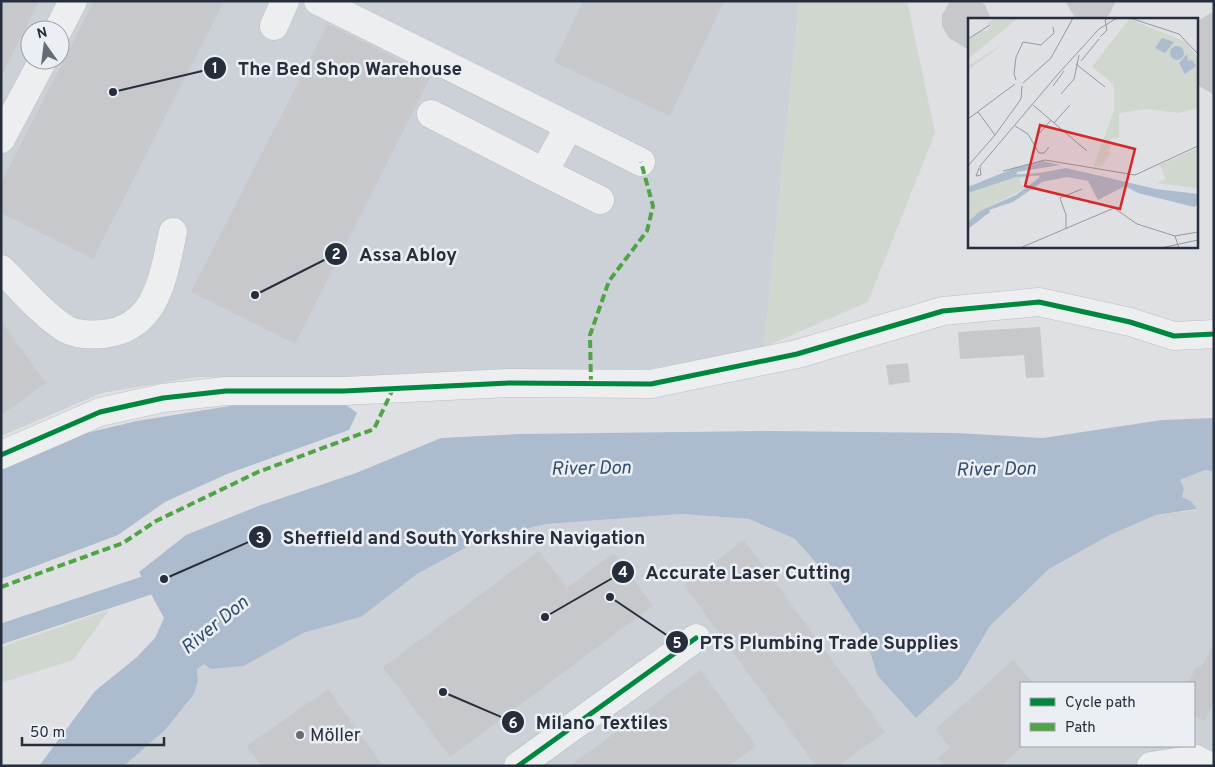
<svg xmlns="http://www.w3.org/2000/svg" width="1215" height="767" viewBox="0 0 1215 767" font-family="Overpass,sans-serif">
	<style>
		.built { fill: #ccd0d7; fill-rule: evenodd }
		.green { fill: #cfd7cf }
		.water { fill: #acbcce }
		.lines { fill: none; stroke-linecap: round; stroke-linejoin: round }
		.canal { stroke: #acbcce; stroke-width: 20 }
		.building { fill: #c6c8cc }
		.minor-casing { stroke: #bcbec2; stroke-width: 29 }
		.minor { stroke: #edeef0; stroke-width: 28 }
		.quiet { stroke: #50a445; stroke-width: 4; stroke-dasharray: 8 4; stroke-linecap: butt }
		.cycleway-casing { stroke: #ebeef3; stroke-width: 8 }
		.cycleway { stroke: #00873e; stroke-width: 5 }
		.poi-dot { fill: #666c76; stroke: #ebeef3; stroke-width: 2 }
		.labels { text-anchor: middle; stroke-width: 5; stroke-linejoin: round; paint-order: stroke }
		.poi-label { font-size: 18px; fill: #262e3b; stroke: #ebeef3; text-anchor: start }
		.water-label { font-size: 19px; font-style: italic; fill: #324c6d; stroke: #ebeef3 }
		.inset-river { fill: none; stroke: #acbcce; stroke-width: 2.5 }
		.inset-road { fill: none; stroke: #9499a0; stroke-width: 1 }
		.view { fill: #d62828; fill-opacity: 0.15; stroke: #d62828; stroke-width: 2.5 }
		.inset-edge { fill: none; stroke: #262e3b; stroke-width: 2.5 }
		.leader { fill: none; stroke: #262e3b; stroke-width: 2 }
		.callout-dot { fill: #262e3b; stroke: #ebeef3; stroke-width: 2 }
		.mark-label { font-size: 15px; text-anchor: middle; font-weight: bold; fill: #fff }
		.callout-label { font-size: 19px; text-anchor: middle; font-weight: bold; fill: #262e3b; stroke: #ebeef3; stroke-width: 5; stroke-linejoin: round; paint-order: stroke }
	</style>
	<rect width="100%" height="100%" fill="#dee0e4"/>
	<path class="built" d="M1,1H799L764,347L650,369L337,378L197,377L102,393L1,436ZM30,30H60V60H30Z
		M1205,470L1214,472V766H124L165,730L198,680L197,668L204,663L244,666L303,633L361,617L417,574L480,540L546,524L681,514L749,519L795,539L818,565L867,641L877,675L959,678L990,626L1049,569L1110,535L1156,515L1197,510L1191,501L1182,497L1180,480ZM1021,683H1194V746H1021Z"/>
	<path class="green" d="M799,1H907L935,133L868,302L764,347Z
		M109,610L73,660L1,683V647Z"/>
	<path class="water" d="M242,404H345L357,413L349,430L227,474L165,502L118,535L1,579V467L44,443L137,421Z
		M1214,418V472L1205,470L1180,480L1184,489L1182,497L1191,501L1197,509L1156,515L1110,535L1049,569L990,626L959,678L916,718L877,675L867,641L818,565L795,539L749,519L681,514L546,524L480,540L417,574L361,617L303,633L244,666L211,669L204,664L197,669L198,680L194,694L165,730L124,766H39L95,691L137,657L155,638L164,618L139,572L186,535L261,505L356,473L441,438L520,434L769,431L956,433L1043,438L1162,420Z"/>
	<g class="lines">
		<path class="canal" d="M1,634L172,577"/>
	</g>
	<path class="building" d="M1,1H39L1,77Z
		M94,1H224L93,259L1,213V183Z
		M583,1H724L670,116L554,62Z
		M953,1H979L985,5L991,19H969V50L949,38L942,26V15L949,3Z
		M1065,1H1116L1109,15L1103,19H1078L1074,16Z
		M1214,11V95L1196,84V22Z
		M328,24L431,76L295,344L191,292Z
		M1,321L46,383L1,415Z
		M1040,327L1044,377L1026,378L1024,355L960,359L958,332Z
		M908,363L910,382L889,385L886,365Z
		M744,540L885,732L839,766H816L684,585Z
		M539,551L567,588L614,553L653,606L450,757L383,667Z
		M1214,643V703L1204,721L1194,715V683H1188L1197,666L1201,668Z
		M1013,660L1033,683H1021V747L1001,766H945L938,758L950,747L935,730Z
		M701,670L756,746L729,766H570Z
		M328,689L383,766H261L247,746Z"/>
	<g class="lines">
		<defs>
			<path id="minor" d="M318,1L641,162
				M274,26L285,1
				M58,30L73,1
				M431,114L544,172
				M569,126L544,172L600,200
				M1,139L43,60
				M1,269C21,288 43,315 66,329C77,335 91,335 103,334C158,328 163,276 173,232
				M1,455L100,412L163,398L226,391H344L509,383L651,384L797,354L943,311L1039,302L1130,322L1174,336L1214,334
				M518,766L696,638
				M1151,766L1196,759L1209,766"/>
		</defs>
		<use href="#minor" class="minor-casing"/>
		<use href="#minor" class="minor"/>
		<path class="quiet" d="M591,384L590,335L609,281L647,231L653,206L641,162
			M1,587L123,543L156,521L258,472L374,429L393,389"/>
		<defs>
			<path id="cycleway" d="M1,455L100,412L163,398L226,391H344L509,383L651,384L797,354L943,311L1039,302L1130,322L1174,336L1214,334
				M518,766L696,638"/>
		</defs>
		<use href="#cycleway" class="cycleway-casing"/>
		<use href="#cycleway" class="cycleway"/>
	</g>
	<circle class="poi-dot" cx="300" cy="735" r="5"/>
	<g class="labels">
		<g class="poi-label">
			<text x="310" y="741">Möller</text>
		</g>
		<g class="water-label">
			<text transform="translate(591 467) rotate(-1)" y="7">River Don</text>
			<text transform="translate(996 468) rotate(-1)" y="7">River Don</text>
			<text transform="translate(214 624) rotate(-39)" y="7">River Don</text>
		</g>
	</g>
	<g transform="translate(968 18)">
		<rect width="230" height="230" fill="#dee0e4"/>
		<path d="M27,0H50L0,41V22L14,13H19L23,7L18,6ZM161,1L218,24L230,40V90L211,95L179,91L151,95V120L143,121L142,136L134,148L125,150L146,92V72L145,66L124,49ZM38,24L0,52V48ZM230,130V170L188,165L198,161L192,147ZM68,157L51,161L56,171L12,193L0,204V175L39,160Z" fill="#cfd7cf"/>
		<path d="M194,20L206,24L197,35L187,30ZM202 35a7 7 0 1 1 14 0a7 7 0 1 1-14 0ZM219,36L220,43L224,42L228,48L217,56L211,45ZM74,143L92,147L49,154L48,159L0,175V169L49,149ZM98,150L188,171L230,176V186L226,189L170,175L157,168L130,182L120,163L99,159L74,164L45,184L21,192L22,194L0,211V204L12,193L48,177L71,160L72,155Z" fill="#acbcce"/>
		<path class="inset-river" d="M44,158L74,156"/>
		<path class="inset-road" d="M162,0L211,16L230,36M132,19L139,12L137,2L141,0M0,21L22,7M113,43L131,21M108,46L137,69M48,62L46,56L48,39L55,24L73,27L86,15L85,9M55,65L83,40L105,0M85,68L96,53M93,76L106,61L111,37M65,87L119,133M0,101L47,66M86,105L102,87M47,108L60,116L71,135H76L81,129M27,117L53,81L54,68M68,119L83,102M0,148L27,117L10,94M11,150L8,158L13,157L12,148L90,56L131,11L149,0M35,153L77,142L167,157L230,128M98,211V197L92,180L114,171M207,218L230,214M52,230L146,190L169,206L207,218L211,230M193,230L230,222"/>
		<path class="view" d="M72,107L167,131L152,191L57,168Z"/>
		<rect width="230" height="230" class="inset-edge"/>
	</g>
	<path class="leader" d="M113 92L215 68M255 295L336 254M164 579L260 537M545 617L623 572M610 597L677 642M443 692L513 722"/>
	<g class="callout-dot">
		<circle cx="113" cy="92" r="5"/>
		<circle cx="255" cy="295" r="5"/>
		<circle cx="164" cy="579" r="5"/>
		<circle cx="545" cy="617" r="5"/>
		<circle cx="610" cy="597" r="5"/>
		<circle cx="443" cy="692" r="5"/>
		<circle cx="215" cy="68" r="12"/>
		<circle cx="336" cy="254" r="12"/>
		<circle cx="260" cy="537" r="12"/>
		<circle cx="623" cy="572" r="12"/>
		<circle cx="677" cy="642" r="12"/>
		<circle cx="513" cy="722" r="12"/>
	</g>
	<g class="mark-label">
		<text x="215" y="73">1</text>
		<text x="336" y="259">2</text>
		<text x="260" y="543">3</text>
		<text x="623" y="577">4</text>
		<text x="677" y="648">5</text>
		<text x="513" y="728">6</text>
	</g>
	<g class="callout-label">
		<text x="350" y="75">The Bed Shop Warehouse</text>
		<text x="408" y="261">Assa Abloy</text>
		<text x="464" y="544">Sheffield and South Yorkshire Navigation</text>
		<text x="748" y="579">Accurate Laser Cutting</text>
		<text x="829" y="649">PTS Plumbing Trade Supplies</text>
		<text x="602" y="729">Milano Textiles</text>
	</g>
	<rect width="1215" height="767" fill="none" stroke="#262e3b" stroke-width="5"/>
	<rect x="1020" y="682" width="175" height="65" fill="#ebeef3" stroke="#9ca1a9"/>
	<rect x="1030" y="698" width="25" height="8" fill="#00873e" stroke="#9ca1a9"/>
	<text x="1065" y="707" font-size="15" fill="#262e3b">Cycle path</text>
	<rect x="1030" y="723" width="25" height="8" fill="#50a445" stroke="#9ca1a9"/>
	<text x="1065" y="732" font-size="15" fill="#262e3b">Path</text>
	<g transform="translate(45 45) rotate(346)"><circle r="24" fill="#ebeef3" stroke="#9ca1a9"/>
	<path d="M0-4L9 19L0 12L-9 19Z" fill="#666c76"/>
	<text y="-8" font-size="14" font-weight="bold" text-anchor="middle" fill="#262e3b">N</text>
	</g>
	<path d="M22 737v8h142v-8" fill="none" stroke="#262e3b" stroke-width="2.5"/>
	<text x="30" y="737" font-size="15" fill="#262e3b" stroke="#ebeef3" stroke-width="4" paint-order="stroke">50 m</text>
</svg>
